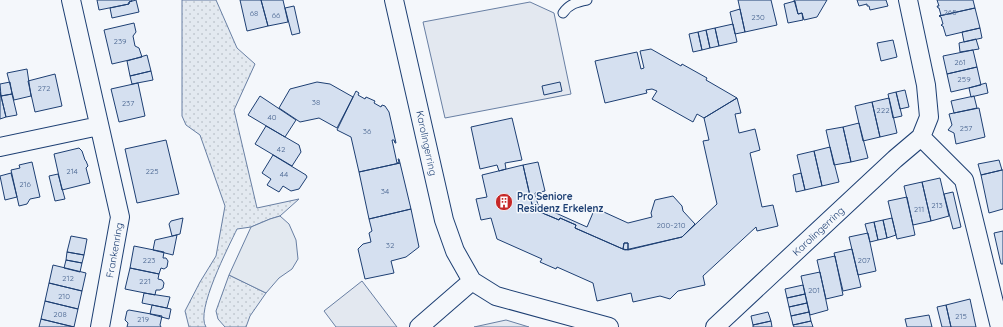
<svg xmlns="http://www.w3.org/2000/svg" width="1003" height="327" viewBox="0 0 1003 327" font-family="Quicksand,sans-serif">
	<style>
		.grass { fill: url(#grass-dots); stroke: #687fa3 }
		.park { fill: #e3e9f0; stroke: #687fa3 }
		.parking { fill: #e3e8f0; stroke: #687fa3 }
		.building { fill: #d5e0f0; stroke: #1d3f73 }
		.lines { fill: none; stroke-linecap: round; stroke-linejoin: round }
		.lane-casing { stroke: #1d3f73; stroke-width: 11 }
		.street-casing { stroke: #1d3f73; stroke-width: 20 }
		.lane { stroke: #f4f7fb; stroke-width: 9 }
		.street { stroke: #f4f7fb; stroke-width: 18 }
		.labels { text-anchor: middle; stroke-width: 3; stroke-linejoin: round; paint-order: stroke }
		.number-label { font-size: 8px; fill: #4b6792 }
		.street-label { font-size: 10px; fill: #1d3f73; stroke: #f4f7fb }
		.poi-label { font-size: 10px; font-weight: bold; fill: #1d3f73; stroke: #f4f7fb; text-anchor: start }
	</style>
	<defs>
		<pattern id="grass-dots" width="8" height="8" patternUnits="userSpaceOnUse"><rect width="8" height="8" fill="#e3e9f0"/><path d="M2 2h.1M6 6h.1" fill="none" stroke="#c2c9d1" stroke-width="1.8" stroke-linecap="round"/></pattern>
	</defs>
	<rect width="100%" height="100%" fill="#f4f7fb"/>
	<path class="grass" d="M182,0H216L237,48L255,64L234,110L257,208L299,199L280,216L270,219L251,227L237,229C229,246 195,311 206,327H189L185,311L200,282L216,256L225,206L200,135L186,125L182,116Z
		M229,275L266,293L250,316L246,327H225L218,319L216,311Z"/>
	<path class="park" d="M280,216L289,224L296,240L298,259L292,269L279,278L266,293L229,275L251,227L270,219Z"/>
	<path class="parking" d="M530,2L554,13L571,94L445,118L423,22Z
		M362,281L397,327H336L324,311Z
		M506,320L529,327H474Z"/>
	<path class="building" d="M97,0H132V1L129,2V4L99,10Z
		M136,0L139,12L112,18L110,8L129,4V2Z
		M240,0H261L268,26L247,31Z
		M261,0H283L288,22L268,26Z
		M738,0H771L777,25L745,32Z
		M794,0H827L817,17L804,20L802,13L798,14Z
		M857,0H886L888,6L870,10L869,6H867V4L859,6Z
		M937,0H973L975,8L939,16L941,15L939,8H938L937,6H939Z
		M795,1L798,14L802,13L803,20L788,23L784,4Z
		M294,6L300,33L292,35L285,8Z
		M975,8L980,28L946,36L943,26H942L941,25L943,24L941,17L939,16Z
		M740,9L745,32L735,34L730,12Z
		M134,23L136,32L133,36L135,46L139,48L142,57L112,64L104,30Z
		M733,24L737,42L719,46L715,28Z
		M715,28L719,46L710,48L706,30Z
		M980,28L982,38L964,42L962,32Z
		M706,30L710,48L702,50L698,32Z
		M698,32L702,50L693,52L689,34Z
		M976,39L979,49L960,52L959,43Z
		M893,40L897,57L881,61L877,43Z
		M651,49L681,66L682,64L707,78L706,80L737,98L704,118L697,114L693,122L652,99L657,91L652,89L646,90L647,93L605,103L595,61L637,52L641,69L644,68L640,51Z
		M973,50L977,67L947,74L943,56Z
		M147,55L151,71L130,76L127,61Z
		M977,67L981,85L951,92L947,74Z
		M27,69L31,96L14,100L7,73Z
		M151,71L153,80L132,84L130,76Z
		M55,74L62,106L35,112L28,81Z
		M10,82L12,94L1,96L0,84Z
		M317,82L330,84L353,97L337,128L319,118L300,122L279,108L290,89Z
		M560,82L562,91L544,95L542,86Z
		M138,83L145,116L119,122L111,89Z
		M986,83L988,93L971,97L969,88Z
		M905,90L909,107L900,109L896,92Z
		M356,91L359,93L358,95L365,99L366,97L375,101L374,103L381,107L382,105L385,106L389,112L396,143H395L394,140H392L397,163L399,162L398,159H399L400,163L359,172L351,137L337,130Z
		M0,92L6,117L0,119Z
		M896,92L902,116L893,118L888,94Z
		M12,94L17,115L6,117L1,96Z
		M260,96L296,120L285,137L248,115Z
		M974,96L977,108L954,113L951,101Z
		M737,98L741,113L735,114L739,133L755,129L760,150L750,153L762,207L773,205L778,226L757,231L756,227L703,276L705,285L678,291L670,299L660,296L633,302L631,293L597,301L593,283L557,267L556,269L540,262L542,259L497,239L491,218L481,220L476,199L487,197L482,175L523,165L533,209L559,220L560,218L576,225L575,228L625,250L682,237L717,204L703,141L709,140L704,118Z
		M889,98L897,133L880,137L872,102Z
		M872,102L880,137L863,141L855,106Z
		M979,108L985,137L956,144L954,133L948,130L952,125L949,114Z
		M512,118L522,160L505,163L506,169L499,171L497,165L480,169L471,127Z
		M859,123L868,158L851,162L843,127Z
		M266,126L299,145L301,152L292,166L255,144Z
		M843,127L851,162L834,165L826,130Z
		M166,140L179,194L137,203L125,149Z
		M830,147L839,182L822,186L814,151Z
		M79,148L82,151L85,160L86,161L88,166L86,168L90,183L62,190L54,154Z
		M814,151L822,186L805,190L797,155Z
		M273,155L306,175L307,177L299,189L291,191L283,186L279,192L267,185L271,179L262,173Z
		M999,160L1002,170L981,175L978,164Z
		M32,162L40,197L30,199L27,204L19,206L11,170L20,168L19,165Z
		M538,162L545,191L535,193L538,205L587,227L595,208L628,223L652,217L651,213L655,200L673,196L682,206L683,211L695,224L682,237L628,250V243H624L623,249L575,228L576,225L560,218L559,220L533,209L523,165Z
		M400,163L411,209L369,219L359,172Z
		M1002,170H1003V209L989,213L981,175Z
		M11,173L17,197L5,200L0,176Z
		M801,173L805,190L796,192L793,175Z
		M58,174L65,199L55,201L49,176Z
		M940,178L949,216L931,221L922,182Z
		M922,182L931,221L913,225L904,186Z
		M953,192L961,227L953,229L944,194Z
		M907,197L915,235L897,239L888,201Z
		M411,209L419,247L406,257L391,261L394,273L365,279L358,249L363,244L371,242L369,233L372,231L369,219Z
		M183,218L180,234L172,236L169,224L171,221Z
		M892,218L896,235L887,238L883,220Z
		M883,220L887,238L878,240L874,222Z
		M874,222L878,240L870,242L865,224Z
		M1003,231V264H1001L994,233Z
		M868,233L876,271L858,275L849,237Z
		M177,235L173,255L153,250L155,240Z
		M71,236L87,239L84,255L67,252Z
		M624,243H628V250L623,249Z
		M134,246L164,252L163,258H166L168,261L167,267L164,269L161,268L159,274L130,268Z
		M852,249L861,287L843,291L834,253Z
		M67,252L84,255L82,263L66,260Z
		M835,256L843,295L826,299L817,260Z
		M66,260L82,263L80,272L64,268Z
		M53,265L86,273L82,291L49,283Z
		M130,268L159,274L158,279L162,280L164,283L163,288L160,290H156L155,295L125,289Z
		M820,272L828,310L810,315L801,276Z
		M49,283L82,291L78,309L45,301Z
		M803,285L805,294L787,298L785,289Z
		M144,293L170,297L167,308L142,303Z
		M805,294L807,303L789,307L787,298Z
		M970,299L976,327H951L946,305Z
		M45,301L78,309L74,327L41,319Z
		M807,303L809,312L791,316L789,307Z
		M152,305L171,309L169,319L150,314Z
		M946,305L951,327H942L937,307Z
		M129,310L162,316L160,325L161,327H127L128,323L125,320L127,311Z
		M768,312L771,321L753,325L751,316Z
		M809,312L811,321L793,325L791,316Z
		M929,315L932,327H907L905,319Z
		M41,319L74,327H39Z
		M771,321L772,327H753V325Z
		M811,321L813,327H794L793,325Z"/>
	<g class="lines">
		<defs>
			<path id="lane" d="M563,13C569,4 577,2 587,0"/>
			<path id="street" d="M71,0L120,217L100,327
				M394,0L444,220L455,251L472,281L496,296L609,327
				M921,137L964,180L1000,327
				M0,147L99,126
				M419,327L472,281
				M715,327L895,159L921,137L929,117L926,85L908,0"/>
		</defs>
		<use href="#lane" class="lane-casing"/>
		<use href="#street" class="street-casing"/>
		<use href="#lane" class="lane"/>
		<use href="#street" class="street"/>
	</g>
	<defs>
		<symbol id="building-disc" viewBox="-11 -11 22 22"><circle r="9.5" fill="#c62828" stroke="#f4f7fb"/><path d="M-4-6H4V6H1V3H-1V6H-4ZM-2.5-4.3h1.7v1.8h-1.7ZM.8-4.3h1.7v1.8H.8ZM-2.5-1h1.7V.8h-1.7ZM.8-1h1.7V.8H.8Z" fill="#fff"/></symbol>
	</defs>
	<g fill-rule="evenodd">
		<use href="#building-disc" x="494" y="192" width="20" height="20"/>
	</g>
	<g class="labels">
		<g class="number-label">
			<text x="950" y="15">265</text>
			<text x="254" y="16">68</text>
			<text x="276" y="18">66</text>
			<text x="758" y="20">230</text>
			<text x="120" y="44">239</text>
			<text x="960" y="65">261</text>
			<text x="964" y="82">259</text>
			<text x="44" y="91">272</text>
			<text x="316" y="105">38</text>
			<text x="128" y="106">237</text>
			<text x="883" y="113">222</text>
			<text x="272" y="120">40</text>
			<text x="966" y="131">257</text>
			<text x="367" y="134">36</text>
			<text x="281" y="152">42</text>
			<text x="72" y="174">214</text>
			<text x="152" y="174">225</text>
			<text x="284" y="177">44</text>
			<text x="25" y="187">216</text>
			<text x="385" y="194">34</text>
			<text x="937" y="208">213</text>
			<text x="919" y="212">211</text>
			<text x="671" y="228">200-210</text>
			<text x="390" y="248">32</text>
			<text x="149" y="263">223</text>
			<text x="864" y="263">207</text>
			<text x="68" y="281">212</text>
			<text x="145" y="284">221</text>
			<text x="814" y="293">201</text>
			<text x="64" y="299">210</text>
			<text x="60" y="317">208</text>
			<text x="961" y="319">215</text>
			<text x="143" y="322">219</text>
		</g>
		<g class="street-label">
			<text transform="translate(427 143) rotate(78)" y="4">Karolingerring</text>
			<text transform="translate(818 231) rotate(-43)" y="4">Karolingerring</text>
			<text transform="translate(114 250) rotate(-80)" y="4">Frankenring</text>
		</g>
		<g class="poi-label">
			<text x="517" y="200">Pro Seniore<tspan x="517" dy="12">Residenz Erkelenz</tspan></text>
		</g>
	</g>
</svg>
